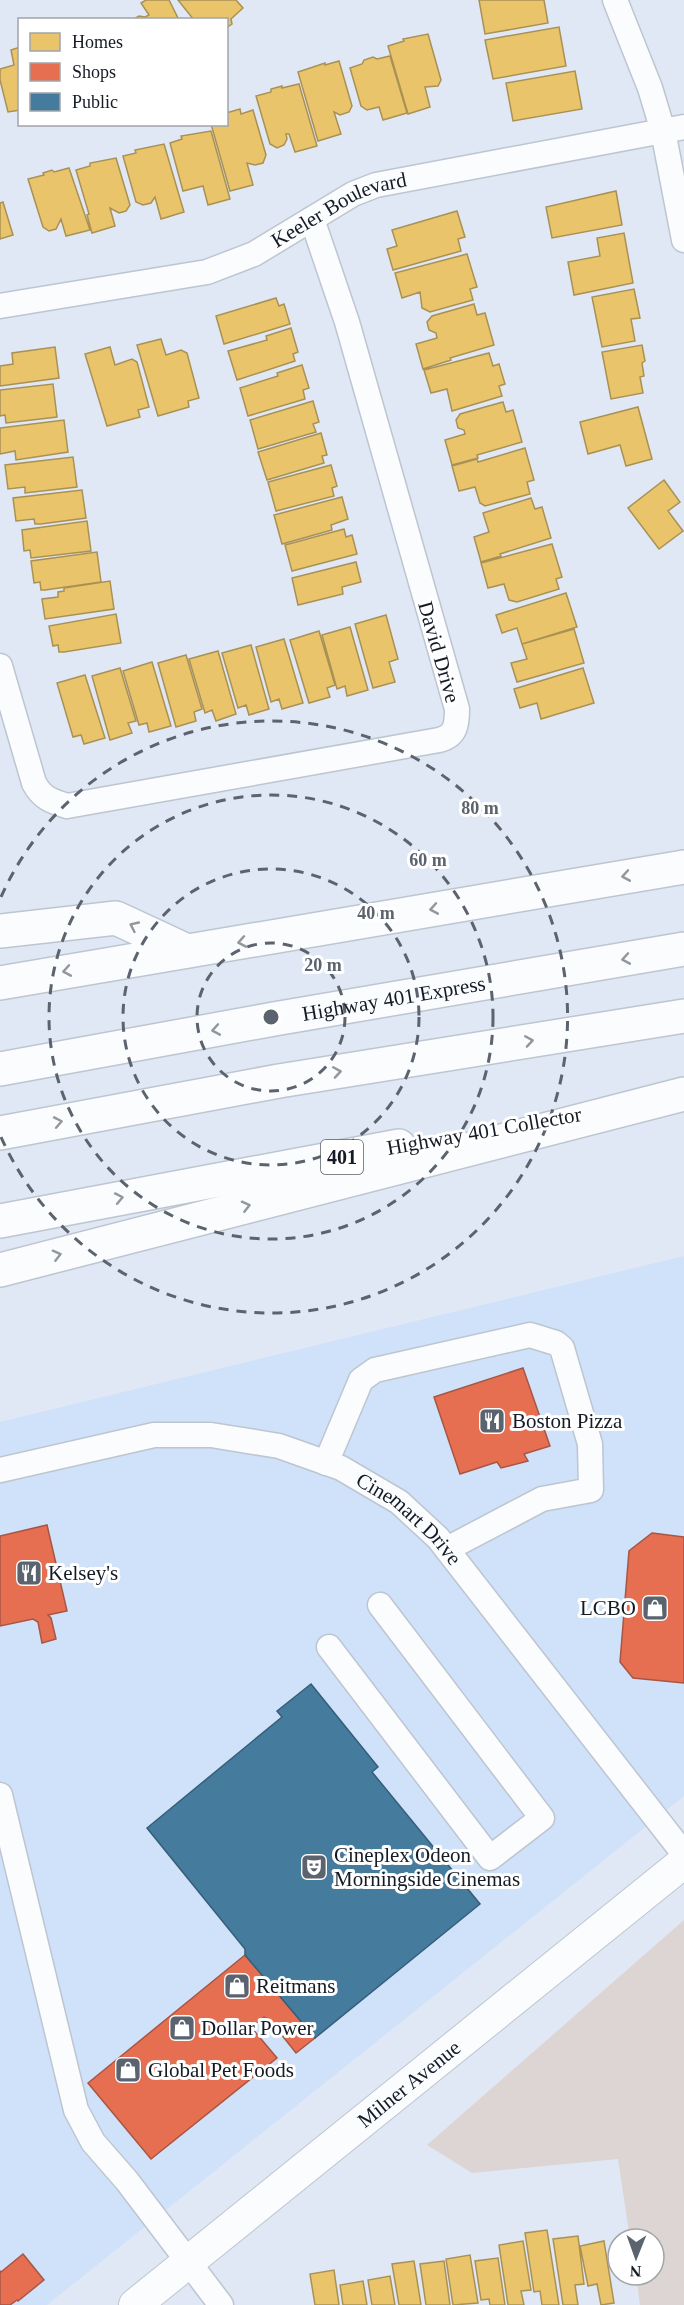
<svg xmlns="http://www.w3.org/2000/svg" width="684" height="2305" viewBox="0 0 684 2305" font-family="Georgia,serif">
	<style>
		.built { fill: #d0e1fa }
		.green { fill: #ddd4d4 }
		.homes { fill: #e9c46a; stroke: #a99155; stroke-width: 1.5 }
		.shops { fill: #e76f51; stroke: #a85644; stroke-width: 1.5 }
		.public { fill: #457b9d; stroke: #365e79; stroke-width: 1.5 }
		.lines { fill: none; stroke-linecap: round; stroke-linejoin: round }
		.minor-casing { stroke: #bdc5d0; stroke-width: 27 }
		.major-casing { stroke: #bdc5d0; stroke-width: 34 }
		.highway-casing { stroke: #bdc5d0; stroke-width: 36 }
		.minor { stroke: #fafcfe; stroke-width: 24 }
		.major { stroke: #fafcfe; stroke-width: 32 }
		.highway { stroke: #fafcfe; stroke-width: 33 }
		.oneway { stroke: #92979c }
		.ring { fill: none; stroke: #5b636e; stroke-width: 3; stroke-dasharray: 10 8 }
		.labels { text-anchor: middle; stroke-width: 6; stroke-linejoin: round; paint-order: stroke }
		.shield { fill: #fff; stroke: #5a5f66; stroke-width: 1.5 }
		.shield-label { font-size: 20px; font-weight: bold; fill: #141b25 }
		.street-label { font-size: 21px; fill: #141b25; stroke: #fff }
		.poi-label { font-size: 21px; fill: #141b25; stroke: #fff; text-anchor: start }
		.centre { fill: #5b636e; stroke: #fff; stroke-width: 3 }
		.ring-label { font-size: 18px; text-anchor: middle; font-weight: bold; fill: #5b636e; stroke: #fff; stroke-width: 6; stroke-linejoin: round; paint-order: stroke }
	</style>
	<rect width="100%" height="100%" fill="#e0e8f5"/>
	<path class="built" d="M684,1256V1796L47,2305H0V1422Z"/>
	<path class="green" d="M684,1920V2305H640L636,2275H654V2239H630L618,2159L472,2173L427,2145Z"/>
	<path class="homes" d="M146,0H169L179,20H132L139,16L145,17L149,15L141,3Z
		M178,0H236L243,8L231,19L232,24L226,28V20H194Z
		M479,0H544L548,23L485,34Z
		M559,27L566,66L493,79L485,40Z
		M428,34L441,80L438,86L425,87L430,107L408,114L388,46L404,41L403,39Z
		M20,47V110L8,112L0,80V69L14,65L11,50Z
		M390,56L407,113L383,120L379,107L367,110L361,106L350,68L362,64L364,60L373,57L377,59Z
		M339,61L352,106L349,112L340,115L334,112L341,134L318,141L298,72L325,63V65Z
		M575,71L582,109L513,121L506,83Z
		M299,84L317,146L295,152L289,134H286L287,139L284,145L277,148L270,144L256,96L271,92V89L282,86V88Z
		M240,109L241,114L253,110L266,155L263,163L255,165L247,163L253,185L230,191L211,124H226V113Z
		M211,131L230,199L208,205L203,186L183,191L170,143L182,139L181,136Z
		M164,144L184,212L161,219L155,197L151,203L143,205L136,202L123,156L136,153L135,150Z
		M116,158L130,205L126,211L119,213L110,208L115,226L92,233L87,215L89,214L76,170L90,166V163Z
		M69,168L90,230L66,236L61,219L56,229L49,231L43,227L28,179L44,175L43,173L52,170L54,172Z
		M616,191L622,225L552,238L546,207Z
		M3,202L13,235L0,239V203Z
		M457,211L465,237L458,239L461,251L393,270L387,249L397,246L392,230Z
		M624,233L633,283L574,295L568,262L600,256L597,238Z
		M467,254L477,287L470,289L473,300L430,312L422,308L420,292L402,298L395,273Z
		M634,289L640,318L631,319L635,341L602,347L592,297Z
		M276,298L279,306L284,304L290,324L224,344L216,316Z
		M474,304L477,315L485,313L494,345L450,358L451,360L423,369L416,344L437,338L436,333L429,330L427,322L432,316Z
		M291,328L298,352L293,354L295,361L237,380L228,351L267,340L266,336Z
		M161,339L166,355L181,350L187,353L199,398L188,401L189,407L158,416L137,345Z
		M642,345L645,361L642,363L644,376L640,377L643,393L611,399L602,352Z
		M55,347L59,378L0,386V366L13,364L12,353Z
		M110,347L115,365L132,359L137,362L149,407L138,410L140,417L107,426L85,354Z
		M489,353L493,366L499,364L505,384L499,386L502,396L452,411L447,389L431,393L424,370Z
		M302,365L309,388L303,390L305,399L248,416L240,388L278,376L277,373Z
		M53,384L57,417L6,423L5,415L0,416V390Z
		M313,401L319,422L313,424L316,432L258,449L250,420Z
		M503,402L506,412L513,410L522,442L477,455L478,458L452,465L445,440L465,434L464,430L458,428L456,420L460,414Z
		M638,407L652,459L626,466L620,445L588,454L580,422Z
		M64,420L68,452L16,460L15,451L0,454V428Z
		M321,433L327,455L322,456L324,463L267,480L258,452Z
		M525,448L534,480L527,482L530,494L485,506L480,503L475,487L459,491L452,466L477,459L478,462Z
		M73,457L77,487L25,493V487L8,489L5,465Z
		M331,465L337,486L332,488L334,496L276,511L268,482Z
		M664,480L680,502L668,511L683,531L659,549L628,508Z
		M82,490L86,518L41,524H35L34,519L16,521L13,498Z
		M342,497L348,519L331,525L332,530L282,544L274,515Z
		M531,498L535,509L542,507L551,538L500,554L501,556L481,562L474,537L489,532L483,513Z
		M87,521L91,551L31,558L30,550L24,551L22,530Z
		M344,529L346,537L352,535L357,554L292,571L285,545Z
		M552,544L562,577L556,579L559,589L517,602L509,600L504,584L488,588L481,563Z
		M97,552L101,582L45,590H41L40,582L34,583L31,561Z
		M356,562L361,582L342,587L343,594L298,605L292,578Z
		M110,581L114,609L45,619L42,599L58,597V592L64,591V588Z
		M566,593L577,627L522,644L517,628L502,633L496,615Z
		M116,614L121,643L64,652H59L58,645L53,646L49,626Z
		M386,615L398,659L389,662L395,682L373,688L355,624Z
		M350,627L368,690L347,696L345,686L337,689L322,635Z
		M574,629L584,663L517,682L511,663L527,659L522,644Z
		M319,631L335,685L327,688L330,697L309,703L290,640Z
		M284,639L303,703L282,709L279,699L271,702L256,647Z
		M251,645L269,709L249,715L246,705L238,708L222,653Z
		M218,651L236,714L216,721L212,710L205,713L189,659Z
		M186,655L202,709L194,712L196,721L176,727L158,663Z
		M152,662L171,726L149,732L147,723L139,725L123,671Z
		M120,668L136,721L128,723L132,733L110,740L92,676Z
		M583,668L594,703L541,719L537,703L520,708L514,689Z
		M85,675L105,738L84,744L81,735L73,737L57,683Z
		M547,2230L559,2305H542L540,2291L534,2292L525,2233Z
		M578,2236L584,2284L575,2285L578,2305H563L553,2239Z
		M523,2241L531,2290L521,2291L524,2305H508L499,2245Z
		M604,2241L614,2303L601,2305L597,2284L588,2286L580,2246Z
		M470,2255L478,2303L453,2305L446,2259Z
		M498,2258L505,2305H490L489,2299L481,2300L475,2261Z
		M414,2261L421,2305H399L392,2264Z
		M444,2261L450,2305H426L420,2264Z
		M334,2270L339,2305H315L310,2274Z
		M390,2276L395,2305H372L368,2280Z
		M363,2281L367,2305H343L340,2285Z"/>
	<path class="shops" d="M523,1368L550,1446L524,1454L528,1461L501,1468L497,1462L460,1474L434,1397Z
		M47,1525L67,1611L48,1615L51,1618L56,1639L42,1643L38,1622L33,1619L0,1626V1536Z
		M652,1533L684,1537V1683L633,1678L620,1662L629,1551Z
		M245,1955L315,2038L296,2053L269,2019L264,2017L251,2027L277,2058L151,2159L88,2083Z
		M23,2254L44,2280L18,2301L17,2300L10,2305H0V2271L1,2272Z"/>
	<path class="public" d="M311,1684L378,1767L372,1772L480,1904L315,2038L245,1955V1949L147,1828L282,1717L277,1711Z"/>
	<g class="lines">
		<defs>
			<g id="minor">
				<path d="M615,0L650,88L663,131L684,240"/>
				<path id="s1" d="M0,306L207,272L254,254L353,194L376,185L684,127"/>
				<path d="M0,666L34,783C42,798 51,801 67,806L439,740C456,736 457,724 457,709L347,322L312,219"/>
				<path d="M326,1463L361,1380L375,1370L530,1335L556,1343L562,1348L590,1444L591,1490L542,1499L447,1549"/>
				<path id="s2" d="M0,1470L154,1435H211L279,1446L341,1468L399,1502L438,1538L684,1854"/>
				<path d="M329,1647L490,1858L542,1818L380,1605"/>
				<path d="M0,1795L76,2110L93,2142L127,2181L221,2305"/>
			</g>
			<g id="major">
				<path id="s3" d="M135,2305L684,1862"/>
			</g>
			<g id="highway">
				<path d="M0,931L116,918L187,951"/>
				<path d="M0,983L684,867"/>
				<path id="s4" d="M0,1069L274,1019L684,949"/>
				<path d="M0,1133L279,1081L684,1016"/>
				<path d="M0,1221L399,1146"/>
				<path d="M0,1270L684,1094"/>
			</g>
		</defs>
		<use href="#minor" class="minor-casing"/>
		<use href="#major" class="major-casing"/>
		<use href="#highway" class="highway-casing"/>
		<use href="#minor" class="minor"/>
		<use href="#major" class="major"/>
		<use href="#highway" class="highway"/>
	</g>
	<defs><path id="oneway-chevron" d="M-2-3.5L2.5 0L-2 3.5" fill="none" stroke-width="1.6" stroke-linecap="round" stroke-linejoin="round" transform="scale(1.5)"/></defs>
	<g class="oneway">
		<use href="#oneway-chevron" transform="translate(626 876) rotate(170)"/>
		<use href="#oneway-chevron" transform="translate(434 909) rotate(170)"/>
		<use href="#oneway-chevron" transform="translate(134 926) rotate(-155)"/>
		<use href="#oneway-chevron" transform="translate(242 942) rotate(170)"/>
		<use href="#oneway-chevron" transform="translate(626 959) rotate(170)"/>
		<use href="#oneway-chevron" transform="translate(67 971) rotate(170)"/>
		<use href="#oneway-chevron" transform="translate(216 1030) rotate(170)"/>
		<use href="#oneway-chevron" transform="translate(529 1041) rotate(-9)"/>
		<use href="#oneway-chevron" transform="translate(337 1072) rotate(-9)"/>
		<use href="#oneway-chevron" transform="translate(58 1122) rotate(-11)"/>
		<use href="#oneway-chevron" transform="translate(119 1198) rotate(-11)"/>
		<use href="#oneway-chevron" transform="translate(246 1206) rotate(-14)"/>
		<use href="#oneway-chevron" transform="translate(57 1255) rotate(-14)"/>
	</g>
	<g class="ring">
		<circle cx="271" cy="1017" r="74"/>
		<circle cx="271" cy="1017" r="148"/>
		<circle cx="271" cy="1017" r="222"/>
		<path d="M1 897A296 296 0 1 1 1 1137"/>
	</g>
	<defs>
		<symbol id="restaurant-square" viewBox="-11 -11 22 22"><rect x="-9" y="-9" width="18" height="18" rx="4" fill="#5b636e" stroke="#fff"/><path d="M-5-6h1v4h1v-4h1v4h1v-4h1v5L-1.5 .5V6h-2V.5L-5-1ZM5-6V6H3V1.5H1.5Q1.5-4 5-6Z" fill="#fff"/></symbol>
		<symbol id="shop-square" viewBox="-11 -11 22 22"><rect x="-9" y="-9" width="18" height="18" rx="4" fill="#5b636e" stroke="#fff"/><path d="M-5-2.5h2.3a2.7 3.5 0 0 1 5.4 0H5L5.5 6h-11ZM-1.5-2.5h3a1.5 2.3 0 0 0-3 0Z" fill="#fff"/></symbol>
		<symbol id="theatre-square" viewBox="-11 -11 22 22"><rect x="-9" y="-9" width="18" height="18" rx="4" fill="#5b636e" stroke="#fff"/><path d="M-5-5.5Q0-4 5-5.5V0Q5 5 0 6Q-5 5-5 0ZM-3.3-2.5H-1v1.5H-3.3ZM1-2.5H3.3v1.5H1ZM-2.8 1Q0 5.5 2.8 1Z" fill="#fff"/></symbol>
	</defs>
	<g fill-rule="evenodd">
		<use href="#restaurant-square" x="477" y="1406" width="30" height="30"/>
		<use href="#restaurant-square" x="14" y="1558" width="30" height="30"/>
		<use href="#shop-square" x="640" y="1593" width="30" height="30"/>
		<use href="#theatre-square" x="299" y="1852" width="30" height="30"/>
		<use href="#shop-square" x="222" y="1971" width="30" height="30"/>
		<use href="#shop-square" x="167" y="2013" width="30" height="30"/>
		<use href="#shop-square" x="113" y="2055" width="30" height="30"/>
	</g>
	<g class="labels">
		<rect class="shield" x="321" y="1140" width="42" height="34" rx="4.5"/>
		<g class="shield-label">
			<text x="342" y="1164">401</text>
		</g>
		<g class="street-label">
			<text dy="7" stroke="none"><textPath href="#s1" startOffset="357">Keeler Boulevard</textPath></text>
			<text transform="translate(439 652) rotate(74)" y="7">David Drive</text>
			<text dy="7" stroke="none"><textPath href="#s4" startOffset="400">Highway 401 Express</textPath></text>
			<text transform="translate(484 1131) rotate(-10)" y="7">Highway 401 Collector</text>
			<text dy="7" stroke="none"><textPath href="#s2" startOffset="435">Cinemart Drive</textPath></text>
			<text dy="7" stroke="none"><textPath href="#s3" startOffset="352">Milner Avenue</textPath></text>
		</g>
		<g class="poi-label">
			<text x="512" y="1428">Boston Pizza</text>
			<text x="48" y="1580">Kelsey's</text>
			<text x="636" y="1615" text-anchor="end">LCBO</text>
			<text x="334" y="1862">Cineplex Odeon<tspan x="334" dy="24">Morningside Cinemas</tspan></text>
			<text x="256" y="1993">Reitmans</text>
			<text x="201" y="2035">Dollar Power</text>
			<text x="148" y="2077">Global Pet Foods</text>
		</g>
	</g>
	<circle cx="271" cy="1017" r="9" class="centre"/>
	<g class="ring-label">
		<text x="480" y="814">80 m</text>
		<text x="428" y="866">60 m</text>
		<text x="376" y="919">40 m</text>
		<text x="323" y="971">20 m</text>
	</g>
	<rect x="18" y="18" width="210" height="108" fill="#ffffff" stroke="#a1a4a8" stroke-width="1.5"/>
	<rect x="30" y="33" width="30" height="18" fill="#e9c46a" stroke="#a1a4a8" stroke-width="1.5"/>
	<text x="72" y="48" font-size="18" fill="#141b25">Homes</text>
	<rect x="30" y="63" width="30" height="18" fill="#e76f51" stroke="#a1a4a8" stroke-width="1.5"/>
	<text x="72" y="78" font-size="18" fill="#141b25">Shops</text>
	<rect x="30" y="93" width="30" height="18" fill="#457b9d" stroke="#a1a4a8" stroke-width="1.5"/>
	<text x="72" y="108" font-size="18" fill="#141b25">Public</text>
	<g transform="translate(636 2257) rotate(181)"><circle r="28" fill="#ffffff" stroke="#a1a4a8" stroke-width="1.5"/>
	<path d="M0-4.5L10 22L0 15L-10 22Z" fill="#5b636e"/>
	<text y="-9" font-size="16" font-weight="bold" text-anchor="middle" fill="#141b25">N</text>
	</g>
</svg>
